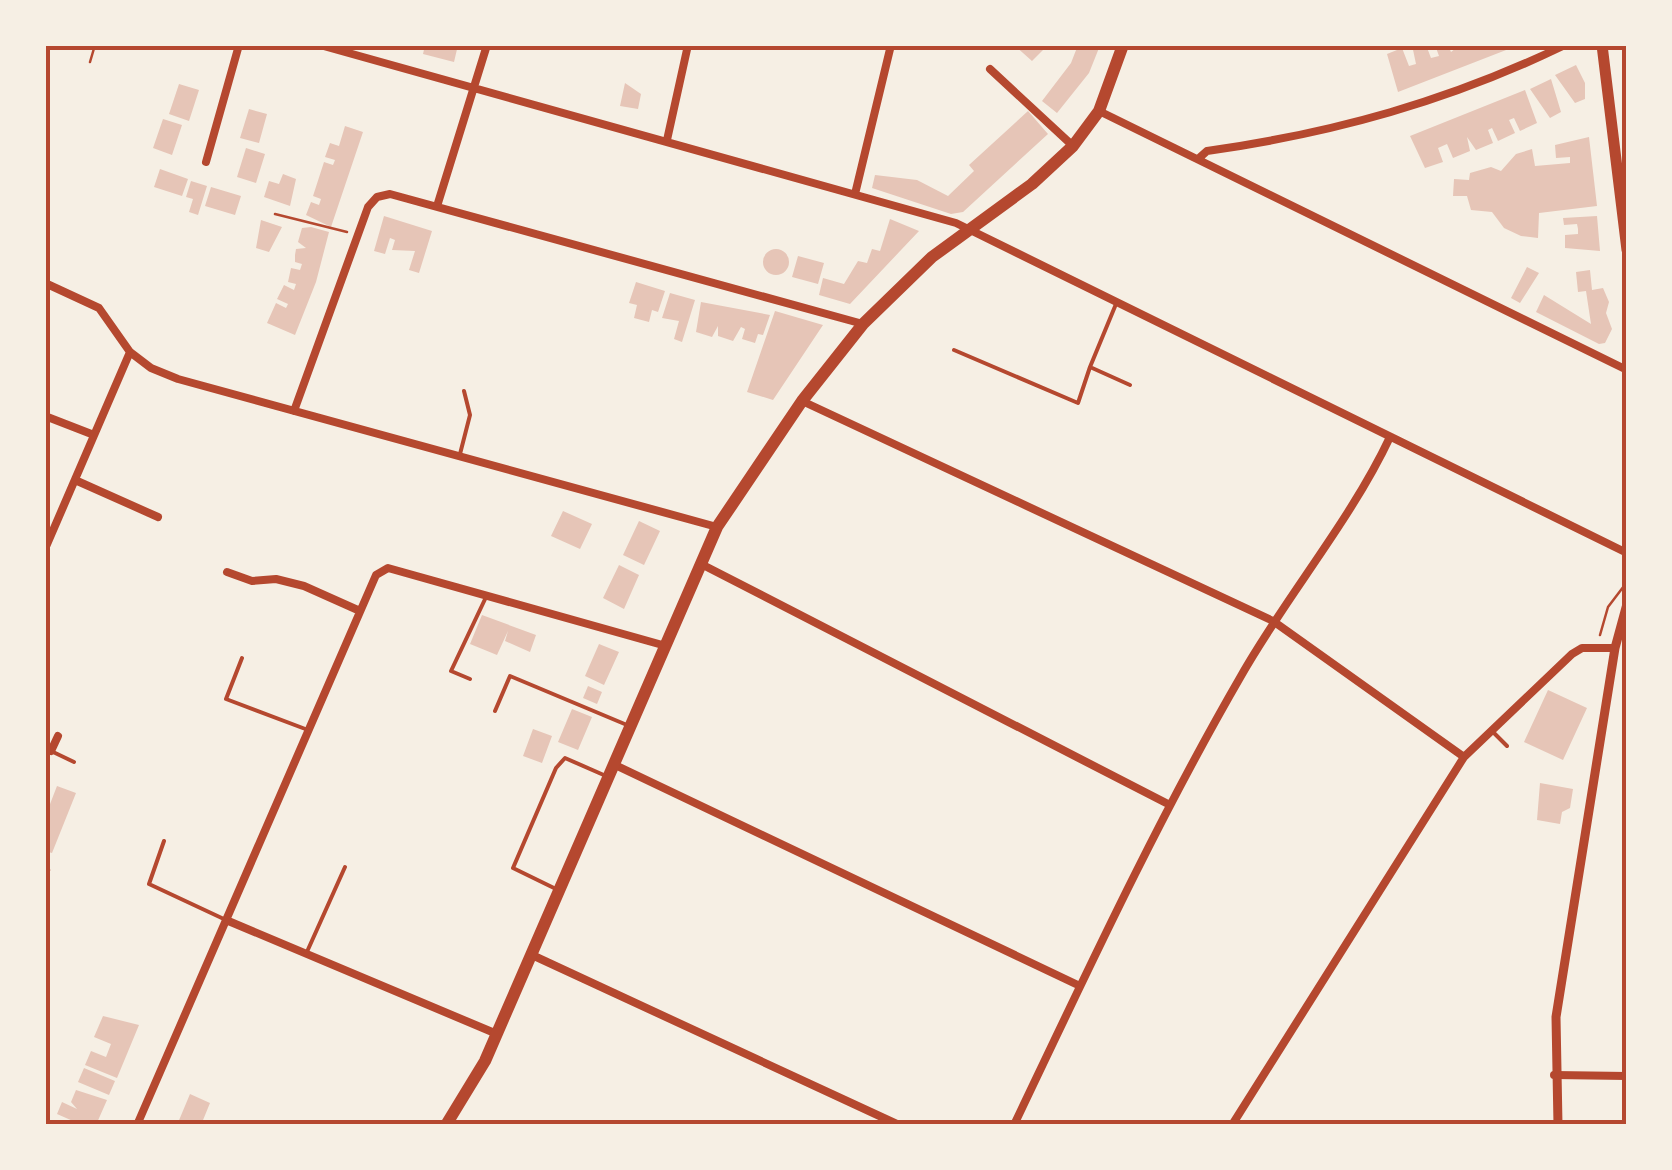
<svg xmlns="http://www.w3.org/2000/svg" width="1672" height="1170" viewBox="0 0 1672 1170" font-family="Commissioner,sans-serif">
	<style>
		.building { fill: #e6c5b7 }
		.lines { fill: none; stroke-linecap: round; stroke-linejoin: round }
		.path { stroke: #b5482f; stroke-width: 2.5 }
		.service { stroke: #b5482f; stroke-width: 4 }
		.minor { stroke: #b5482f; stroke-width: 8 }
		.tertiary { stroke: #b5482f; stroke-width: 9 }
		.primary { stroke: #b5482f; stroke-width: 11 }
		.trunk { stroke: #b5482f; stroke-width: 12 }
		.neatline { fill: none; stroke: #b5482f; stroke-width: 4 }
	</style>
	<rect width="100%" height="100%" fill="#f6efe4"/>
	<path class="building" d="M425,45H458L454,62L423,54Z
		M1014,45H1048L1032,61Z
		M1078,45L1099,48L1089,73L1057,113L1042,101L1071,63Z
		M1412,45H1426L1431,58L1439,56L1435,45H1448L1451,52L1460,45H1519L1398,92L1387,54L1402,48L1409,66L1416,64Z
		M1576,65L1585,83V99L1575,103L1555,75Z
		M1551,79L1561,112L1550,118L1530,89Z
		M625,83L641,94L638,109L620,106Z
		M179,84L199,90L189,121L169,114Z
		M1525,90L1537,123L1520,131L1514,118L1509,120L1515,133L1498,141L1492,128L1488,130L1493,143L1476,150L1467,137L1470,151L1453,158L1447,144L1438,148L1443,162L1425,168L1410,136Z
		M249,109L267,114L259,143L240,138Z
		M1028,111L1048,134L963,212L951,214L872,188L875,175L917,180L948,196L974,171L969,165Z
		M163,119L182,125L172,155L153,148Z
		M345,126L363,132L331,227L306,215L311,202L319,205L321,199L313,196L324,162L333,165L335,160L325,157L330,143L339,146Z
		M1589,137L1597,206L1539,213L1538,238L1521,236L1504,228L1492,212L1471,210L1467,196H1453L1454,179L1469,180L1470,173L1491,167L1501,171L1516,154L1532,149L1535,166L1570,163V157L1556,158L1555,145Z
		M246,148L265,154L256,183L237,177Z
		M160,169L188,179L182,196L154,187Z
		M283,174L296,179L290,206L264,197L269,181L279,184Z
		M191,181L207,186L198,215L189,212L193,199L186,197Z
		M211,187L241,196L235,215L205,206Z
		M384,216L432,231L419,273L409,270L415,251L392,250L395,240L390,238L385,254L374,251Z
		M1597,216L1600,251L1565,248V235L1578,234V229L1577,224L1564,225L1563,218Z
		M890,219L919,231L850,304L819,295L823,278L844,284L858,261L867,263L872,249L880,251Z
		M261,220L282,227L269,252L256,248Z
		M311,227L329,232L316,282L295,335L267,323L276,303L286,308L288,304L277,299L284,285L294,290L296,284L288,282L291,268L300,270L302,264L295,262V255L296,249L306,248L298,242L302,228Z
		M763 262a13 13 0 1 1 26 0a13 13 0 1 1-26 0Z
		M798,256L824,263L818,284L792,277Z
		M1527,267L1539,273L1520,303L1511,298Z
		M1590,270L1592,290L1603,288L1609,302L1606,313L1612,329L1605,343L1599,344L1536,312L1544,295L1591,324L1586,291L1578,292L1576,272Z
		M636,282L665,291L658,312L652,310L649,322L634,318L637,305L629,303Z
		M670,293L695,300L682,342L674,339L679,321L662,318Z
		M701,302L770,315L763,335L758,334L755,343L742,339L745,329L741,327L733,341L718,336V326L712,337L696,332Z
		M775,311L823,325L773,400L747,392Z
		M563,511L592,524L580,549L551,536Z
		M639,521L660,531L644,565L623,555Z
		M619,565L639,575L624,609L603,598Z
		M482,615L536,635L530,652L505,641L508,631L497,655L470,644Z
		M599,644L619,652L604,685L585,676Z
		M588,686L602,692L597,704L583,698Z
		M1548,690L1587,708L1563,760L1524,742Z
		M572,709L592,717L578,750L558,742Z
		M533,729L552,736L542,763L523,756Z
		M1540,783L1573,789L1570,808L1562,812L1560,824L1537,820Z
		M57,786L76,793L52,853L45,851V817Z
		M103,1016L139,1025L117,1078L85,1065L91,1051L106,1057L111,1044L94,1037Z
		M84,1068L115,1081L109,1095L78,1082Z
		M76,1090L107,1100L96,1125H82L57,1114L62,1102L77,1109L71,1102Z
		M190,1094L210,1103L201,1125H177Z"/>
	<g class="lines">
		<path class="path" d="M90,62L95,45
			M275,214L347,232
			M1600,635L1608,607L1627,582
			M45,867L49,870"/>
		<path class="service" d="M954,350L1078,403L1090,367L1130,385
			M1090,367L1116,304
			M460,454L470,415L464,391
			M242,658L226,699L308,730
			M470,679L451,671L487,595
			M495,711L510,676L627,725
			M1491,730L1507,746
			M51,751L74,762
			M164,841L149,884L226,920
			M556,889L513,868L556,768L565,758L606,776
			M306,954L345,867"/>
		<path class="minor" d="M320,45L956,223L1627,553
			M990,69L1073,146
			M1099,111L1627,370
			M667,140L688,45
			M1198,159L1207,151C1334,133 1449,101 1565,45
			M206,162L239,45
			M855,194L891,45
			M438,203L487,45
			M45,283L99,308L130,352L151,368L178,379L717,527
			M802,401L1273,621L1464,757
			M294,411L368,207L377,197L390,194L863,324
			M45,416L94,435
			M75,480L158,517
			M45,549L130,352
			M703,565L1170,805
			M227,572L252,581L276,579L304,586L360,611
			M45,748L51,751L58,736
			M615,765L1080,986
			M226,920L497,1034
			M532,955L899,1125
			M1554,1075L1627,1076
			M137,1125L376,575L388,568L666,646
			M1014,1125C1086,974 1157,821 1241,676C1287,595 1351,520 1390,437
			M1232,1125L1464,757L1572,654L1582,648H1615"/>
		<path class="tertiary" d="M1558,1125L1556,1017L1615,648L1627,604"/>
		<path class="primary" d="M1602,45L1627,250"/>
		<path class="trunk" d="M446,1125L485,1061L717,527L802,401L863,324L932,257L1032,184L1073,146L1099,111L1123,45"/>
	</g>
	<rect width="1672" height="1170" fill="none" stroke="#f6efe4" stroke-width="95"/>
	<rect x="48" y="48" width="1576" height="1074" class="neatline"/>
</svg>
